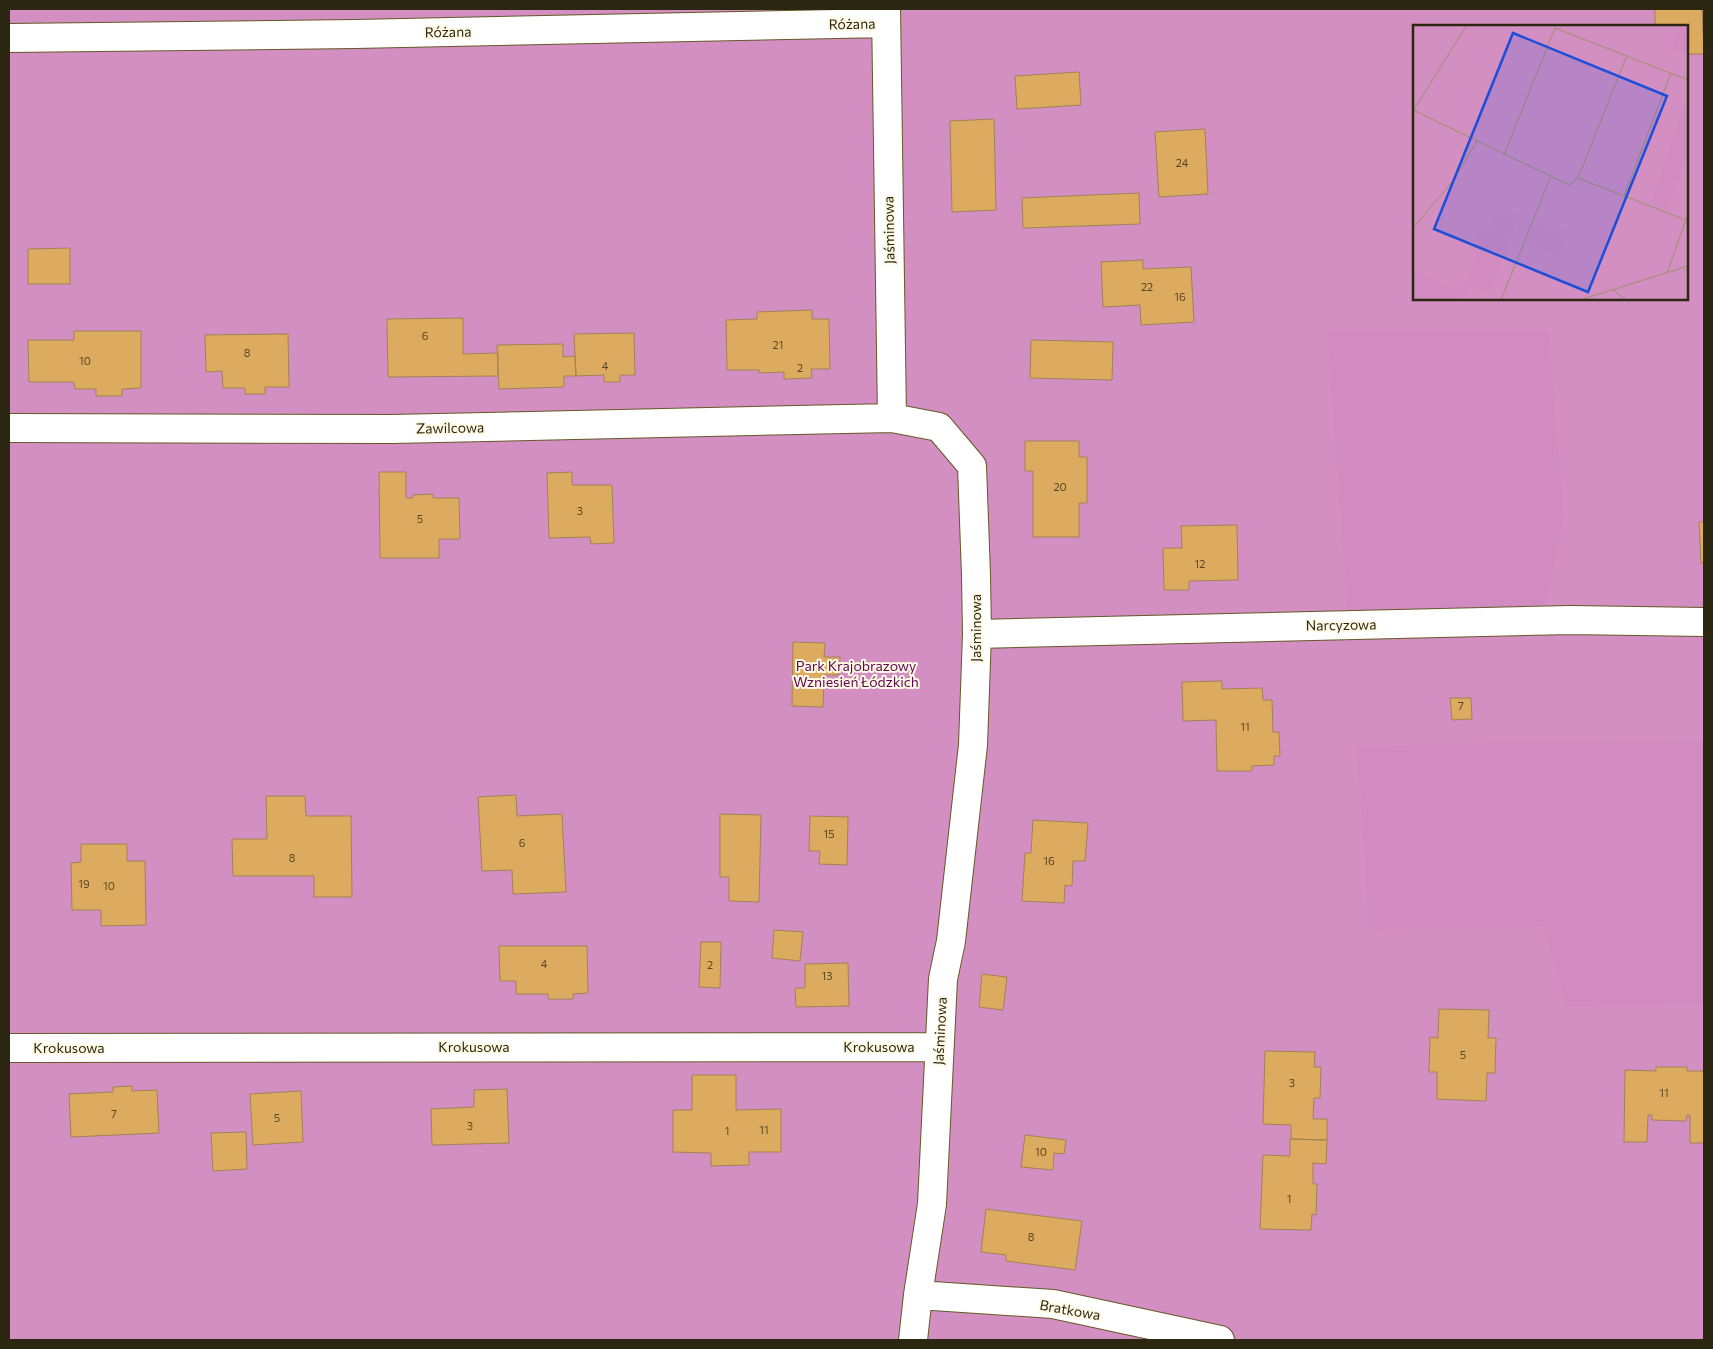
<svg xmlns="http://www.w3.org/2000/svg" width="1713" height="1349" viewBox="0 0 1713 1349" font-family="Commissioner,sans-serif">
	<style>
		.green { fill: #d38ec2; fill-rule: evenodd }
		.forest { fill: #d28bc0 }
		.building { fill: #ddab5f; stroke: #a18356 }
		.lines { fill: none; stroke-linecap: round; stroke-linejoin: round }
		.minor-casing { stroke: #655926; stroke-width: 30 }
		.minor { stroke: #fff; stroke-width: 28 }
		.labels { text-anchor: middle; stroke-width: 4; stroke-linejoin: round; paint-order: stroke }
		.number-label { font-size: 11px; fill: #584824 }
		.street-label { font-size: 14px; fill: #2c2711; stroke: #fef9e4 }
		.park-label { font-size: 14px; fill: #5e0650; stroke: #fef9e4 }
		.inset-road { fill: none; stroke: #9b9268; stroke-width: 1 }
		.view { fill: #1d4ed8; fill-opacity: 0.15; stroke: #1d4ed8; stroke-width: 2.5 }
		.inset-edge { fill: none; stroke: #2c2711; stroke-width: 2.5 }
	</style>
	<rect width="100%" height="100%" fill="#e5d9a2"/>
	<path class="green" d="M9,9H1704V1340H9ZM1414,26H1687V299H1414Z"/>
	<path class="forest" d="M1327,330L1548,331L1564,519L1543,620L1348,614Z
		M1704,741V1003L1566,1007L1544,927L1369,930L1361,798L1355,747L1494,742Z"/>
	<path class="building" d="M1655,9H1702L1704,54H1687V26H1655Z
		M1079,72L1081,105L1017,109L1015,76Z
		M994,119L996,210L952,212L950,121Z
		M1205,129L1208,194L1159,197L1155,132Z
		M1139,193L1140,224L1023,228L1022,198Z
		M70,248V284H28V249Z
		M1143,260V269L1191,267L1194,322L1141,325L1140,305L1103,307L1101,262Z
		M812,310V319H829L830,369H811L812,378L784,379V372L759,373V370H727L726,320L757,319V312Z
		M463,318V354L498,353V376L388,377L387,319Z
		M74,331H141V388L122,389V396H96V389H75L74,382H29L28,340H74Z
		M634,333L635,375H620V382H604V375L576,376L574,334Z
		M288,334L289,387H265V394H245V388H223L222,371L206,372L205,335Z
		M1031,340L1113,342L1112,380L1030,378Z
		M563,344V357L575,356L576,376H564V387L499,389L497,345Z
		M1025,441H1079V457H1087V503H1079V537H1033V471H1025Z
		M379,472H406V498H413V495L433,494V498H459L460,539H439V558H380Z
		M572,472V485H612L614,543L591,544L590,537L549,538L547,473Z
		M1699,522H1704V563H1701Z
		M1237,525L1238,580L1189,581V590H1164L1163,548H1182L1181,526Z
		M793,642L825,643L824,657H840L839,675H824L823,707L792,706Z
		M1222,681V689L1262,688L1263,700H1272L1273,732H1279L1280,756H1274V765L1252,766V771H1217L1216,720L1183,721L1182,682Z
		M1450,698H1471L1472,719L1452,720Z
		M516,795L517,816L562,814L566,892L513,894L512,870L482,871L478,797Z
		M266,796H305L306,816H351L352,897H314V876H233L232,839H267Z
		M720,814L761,815L759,902L729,901V877H720Z
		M810,816L848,817L847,865L819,864L820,851H809Z
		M1033,820L1088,823L1085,861H1073L1072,886L1065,885L1064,903L1022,901L1025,853H1031Z
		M81,844H127V861H145L146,925L101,926V910H72L71,863L81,862Z
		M774,930L803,932L800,961L772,958Z
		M701,942H721L720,988L699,987Z
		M499,946H587L588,993L573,994V999H548V994H516V981H500Z
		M848,963L849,1006L796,1007L795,988H805V964Z
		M982,974L1007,977L1003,1010L979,1007Z
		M1439,1009L1489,1010L1488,1038H1496L1495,1073H1487L1486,1101L1437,1099V1072H1429L1430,1037L1438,1038Z
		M1265,1051L1315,1052L1314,1067H1321L1320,1098H1314L1313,1119H1327V1140L1291,1139V1125L1263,1124Z
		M1656,1067H1687V1071H1704V1143H1690V1115H1687L1686,1121L1652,1120V1115H1648L1647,1142H1624L1625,1070L1656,1071Z
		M692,1075H736V1110L781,1109V1152H749V1165L711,1166V1153L673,1152V1110H692Z
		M132,1086V1091L157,1090L159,1133L71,1137L69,1094L113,1092V1087Z
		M507,1089L509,1143L432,1145L431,1109L474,1107V1090Z
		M301,1091L303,1142L253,1145L250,1094Z
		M246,1132L247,1169L213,1171L211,1133Z
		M1025,1135L1066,1140L1064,1154L1054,1153L1053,1170L1021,1167Z
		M1290,1139L1327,1140L1326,1164L1313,1163V1184H1317L1316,1215L1312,1214L1311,1230L1260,1229L1263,1155L1290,1156Z
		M986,1209L1082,1221L1075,1270L1006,1261V1255L981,1252Z"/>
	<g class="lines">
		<defs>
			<path id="minor" d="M886,9L892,418
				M9,38L355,34L886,23
				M9,428L392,429L892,418L939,427L972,466L976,575L977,634L973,745L951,941L943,979L932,1204L918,1295L913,1340
				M977,634L1570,620L1704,622
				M9,1048L939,1047
				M918,1295L1053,1304L1220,1340"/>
		</defs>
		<use href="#minor" class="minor-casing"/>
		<use href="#minor" class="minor"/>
	</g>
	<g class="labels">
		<g class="number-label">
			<text x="1182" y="167">24</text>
			<text x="1147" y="291">22</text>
			<text x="1180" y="301">16</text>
			<text x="425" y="340">6</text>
			<text x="778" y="349">21</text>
			<text x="247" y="357">8</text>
			<text x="85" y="365">10</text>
			<text x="605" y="370">4</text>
			<text x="800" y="372">2</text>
			<text x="1060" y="491">20</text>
			<text x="580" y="515">3</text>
			<text x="420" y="523">5</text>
			<text x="1200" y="568">12</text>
			<text x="1461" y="710">7</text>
			<text x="1245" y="731">11</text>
			<text x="829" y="838">15</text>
			<text x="522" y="847">6</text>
			<text x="292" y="862">8</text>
			<text x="1049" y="865">16</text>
			<text x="84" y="888">19</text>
			<text x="109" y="890">10</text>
			<text x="544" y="968">4</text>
			<text x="710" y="969">2</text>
			<text x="827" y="980">13</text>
			<text x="1463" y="1059">5</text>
			<text x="1292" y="1087">3</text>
			<text x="1664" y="1097">11</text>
			<text x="114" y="1118">7</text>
			<text x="277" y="1122">5</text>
			<text x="470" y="1130">3</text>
			<text x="764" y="1134">11</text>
			<text x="727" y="1135">1</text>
			<text x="1041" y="1156">10</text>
			<text x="1289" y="1203">1</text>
			<text x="1031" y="1241">8</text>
		</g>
		<g class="street-label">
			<text transform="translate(852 24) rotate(-1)" y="5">Różana</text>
			<text transform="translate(448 32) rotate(-1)" y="5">Różana</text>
			<text transform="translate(889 230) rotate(-91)" y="5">Jaśminowa</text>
			<text transform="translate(450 428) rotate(-1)" y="5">Zawilcowa</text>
			<text transform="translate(1341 625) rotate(-1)" y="5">Narcyzowa</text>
			<text transform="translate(976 628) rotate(-90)" y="5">Jaśminowa</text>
			<text transform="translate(940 1031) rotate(-87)" y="5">Jaśminowa</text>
			<text x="474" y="1052">Krokusowa</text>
			<text x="879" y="1052">Krokusowa</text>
			<text x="69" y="1053">Krokusowa</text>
			<text transform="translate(1070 1310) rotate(10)" y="5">Bratkowa</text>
		</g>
		<g class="park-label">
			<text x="856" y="671">Park Krajobrazowy<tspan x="856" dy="16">Wzniesień Łódzkich</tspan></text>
		</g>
	</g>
	<g transform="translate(1413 25)">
		<rect width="275" height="275" fill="#e5d9a2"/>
		<path d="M0,0H275V275H0Z" fill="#d38ec2"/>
		<path d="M266,1L275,4V30L258,24ZM270,82L275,84V139L272,138L254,184L238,178ZM84,184L106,191L76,268L56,262L49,275H0V246L48,267L64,230L58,227L67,203L77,204ZM122,197L155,207L145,233L112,219Z" fill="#d28bc0"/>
		<path class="inset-road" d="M0,85L156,160L165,153L214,30M0,86L54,0M91,130L142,3L275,55M165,153L273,195M211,171L258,48M0,203L39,157L64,116M254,248L275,189M200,265L214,275M88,275L137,153M167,275L275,241"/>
		<path class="view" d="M100,8L254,71L175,267L21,204Z"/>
		<rect width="275" height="275" class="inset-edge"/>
	</g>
	<rect width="1713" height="1349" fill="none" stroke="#2c2711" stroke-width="20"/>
</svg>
